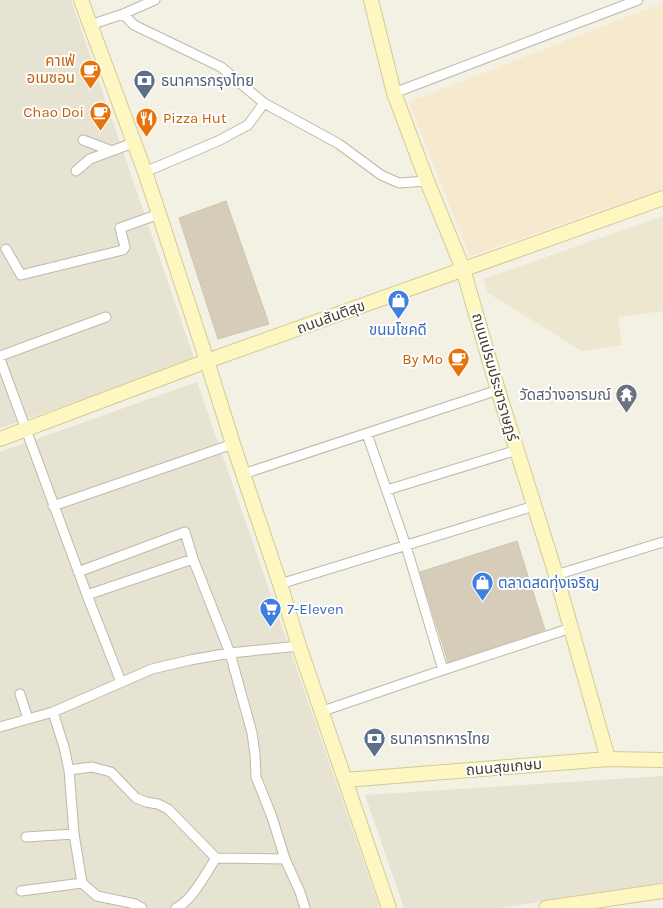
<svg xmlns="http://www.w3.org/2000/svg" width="663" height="908" viewBox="0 0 663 908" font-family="Karla,'Noto Sans Thai',sans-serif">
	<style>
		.residential { fill: #e7e3d2 }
		.commercial { fill: #f6e9ce }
		.education { fill: #ece7ce }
		.building { fill: #d5cdba; stroke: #d0c6ad }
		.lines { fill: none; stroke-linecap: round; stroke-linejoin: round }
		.street-casing { stroke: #beb9a7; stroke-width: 11 }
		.secondary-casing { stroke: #d5ca93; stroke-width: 16 }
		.street { stroke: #fff; stroke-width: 9 }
		.secondary { stroke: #fff7c2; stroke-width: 14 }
		.labels { text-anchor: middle; stroke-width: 4; stroke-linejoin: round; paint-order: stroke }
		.food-label { font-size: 15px; fill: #c56008; stroke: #fff; text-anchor: end }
		.service-label { font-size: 15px; fill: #4e5e75; stroke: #fff; text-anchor: start }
		.street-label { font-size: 15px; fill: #454034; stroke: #fff }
		.shop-label { font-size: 15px; fill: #366cbe; stroke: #fff; text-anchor: start }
		.worship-label { font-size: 15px; fill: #5b616d; stroke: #fff; text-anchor: end }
	</style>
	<rect width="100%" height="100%" fill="#f3f0e4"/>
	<path class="residential" d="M0,0H71L195,361L0,428Z
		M197,382L379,906L378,908H0V452Z
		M663,776V883L499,908H404L365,795Z"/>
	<path class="commercial" d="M663,3V189L470,256L409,102Z"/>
	<path class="education" d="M663,216V311L618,317L622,345L582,351L488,293L484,279Z"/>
	<path class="building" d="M226,201L269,324L218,339L179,218Z
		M517,541L545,630L448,662L420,572Z"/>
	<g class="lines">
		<defs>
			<path id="street" d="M123,14L134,25L221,67L264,103L339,144L381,175L399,183L427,181
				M90,25L123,14L155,0
				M394,93L638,0
				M83,140L112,151
				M76,171L90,159L133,143
				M145,172L218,141L248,125L264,103
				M6,249L21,275L123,250L125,247L120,228L159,214
				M0,356L106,317
				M0,359L87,595L193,559
				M367,434L406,546L443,670
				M243,474L498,390
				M387,490L517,450
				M53,506L233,444
				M78,572L185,532L193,559L230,653L252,733L255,754L256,777L272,817L285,859L300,892L305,908
				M556,575L663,542
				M280,584L534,506
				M87,595L121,682
				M20,694L28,719
				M53,712L64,747L69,770L74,834L82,883L97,896L135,904L142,908
				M320,712L443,670L571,628
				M0,727L53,712L152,669L190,660L230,653L299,646
				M69,770L92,767L111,772L136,798L146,802L158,804L168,809L216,858L285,859
				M26,837L74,834
				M21,891L82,883
				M176,908C192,901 206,873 216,858"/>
			<path id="secondary" d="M81,0L145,172L159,214L207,361L233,444L280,584L299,646L389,908
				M371,0L394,93L427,181L463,269L498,390L556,575L608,759
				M0,439L207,361L663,198
				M345,780L608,759L663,760
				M546,908L663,891"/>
		</defs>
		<use href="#street" class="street-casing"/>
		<use href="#secondary" class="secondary-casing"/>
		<use href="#street" class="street"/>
		<use href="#secondary" class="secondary"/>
	</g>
	<defs>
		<symbol id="cafe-pin" viewBox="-11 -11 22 30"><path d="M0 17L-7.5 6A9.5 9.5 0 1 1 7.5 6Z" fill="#e8710a" stroke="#fff"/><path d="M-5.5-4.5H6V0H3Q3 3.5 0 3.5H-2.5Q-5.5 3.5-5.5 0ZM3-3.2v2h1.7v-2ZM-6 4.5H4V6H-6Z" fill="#fff"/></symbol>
		<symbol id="bank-pin" viewBox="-11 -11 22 30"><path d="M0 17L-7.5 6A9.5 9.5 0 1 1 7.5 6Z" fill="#5c6f8a" stroke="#fff"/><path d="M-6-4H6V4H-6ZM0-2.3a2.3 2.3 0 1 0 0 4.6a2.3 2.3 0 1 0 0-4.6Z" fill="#fff"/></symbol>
		<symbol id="restaurant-pin" viewBox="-11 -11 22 30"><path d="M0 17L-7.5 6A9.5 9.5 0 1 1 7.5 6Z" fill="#e8710a" stroke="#fff"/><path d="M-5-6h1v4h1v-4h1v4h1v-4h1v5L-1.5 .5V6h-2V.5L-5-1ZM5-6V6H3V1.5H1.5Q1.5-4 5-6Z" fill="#fff"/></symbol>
		<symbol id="shop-pin" viewBox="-11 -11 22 30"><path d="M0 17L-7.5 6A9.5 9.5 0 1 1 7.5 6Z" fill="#3f7fe0" stroke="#fff"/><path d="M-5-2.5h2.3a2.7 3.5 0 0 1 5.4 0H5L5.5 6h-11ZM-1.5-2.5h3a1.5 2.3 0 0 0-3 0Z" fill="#fff"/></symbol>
		<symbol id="temple-pin" viewBox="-11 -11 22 30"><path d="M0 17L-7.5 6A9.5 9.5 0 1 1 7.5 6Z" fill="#6b7280" stroke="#fff"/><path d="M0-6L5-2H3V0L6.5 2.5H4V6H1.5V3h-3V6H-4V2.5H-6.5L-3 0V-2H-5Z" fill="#fff"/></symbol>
		<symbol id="supermarket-pin" viewBox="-11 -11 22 30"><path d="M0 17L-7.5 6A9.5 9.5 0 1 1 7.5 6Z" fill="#3f7fe0" stroke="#fff"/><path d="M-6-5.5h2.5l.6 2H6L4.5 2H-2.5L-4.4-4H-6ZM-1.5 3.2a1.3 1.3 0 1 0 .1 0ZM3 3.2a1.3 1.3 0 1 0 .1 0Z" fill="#fff"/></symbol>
	</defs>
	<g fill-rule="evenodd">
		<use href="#cafe-pin" x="78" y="58" width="25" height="34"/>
		<use href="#bank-pin" x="132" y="68" width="25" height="34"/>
		<use href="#cafe-pin" x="88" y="100" width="25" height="34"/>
		<use href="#restaurant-pin" x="134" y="106" width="25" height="34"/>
		<use href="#shop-pin" x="386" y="288" width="25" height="34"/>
		<use href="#cafe-pin" x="446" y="346" width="25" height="34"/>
		<use href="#temple-pin" x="614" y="382" width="25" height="34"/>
		<use href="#shop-pin" x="470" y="570" width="25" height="34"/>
		<use href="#supermarket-pin" x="258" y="596" width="25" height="34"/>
		<use href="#bank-pin" x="362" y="726" width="25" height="34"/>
	</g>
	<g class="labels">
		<g class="food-label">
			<text x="75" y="66">คาเฟ่<tspan x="75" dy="17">อเมซอน</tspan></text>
			<text x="84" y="117">Chao Doi</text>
			<text x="163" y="123" text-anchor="start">Pizza Hut</text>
			<text x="443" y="364">By Mo</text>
		</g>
		<g class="service-label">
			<text x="161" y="86">ธนาคารกรุงไทย</text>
			<text x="390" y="744">ธนาคารทหารไทย</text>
		</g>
		<g class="street-label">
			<text transform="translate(331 317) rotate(-20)" y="5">ถนนสันติสุข</text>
			<text transform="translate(495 377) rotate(74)" y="5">ถนนเปรมประชาราษฏร์</text>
			<text transform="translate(504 767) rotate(-5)" y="5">ถนนสุขเกษม</text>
		</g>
		<g class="shop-label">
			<text x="398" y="335" text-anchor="middle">ขนมโชคดี</text>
			<text x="498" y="588">ตลาดสดทุ่งเจริญ</text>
			<text x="287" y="614">7-Eleven</text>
		</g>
		<g class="worship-label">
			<text x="611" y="400">วัดสว่างอารมณ์</text>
		</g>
	</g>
</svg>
